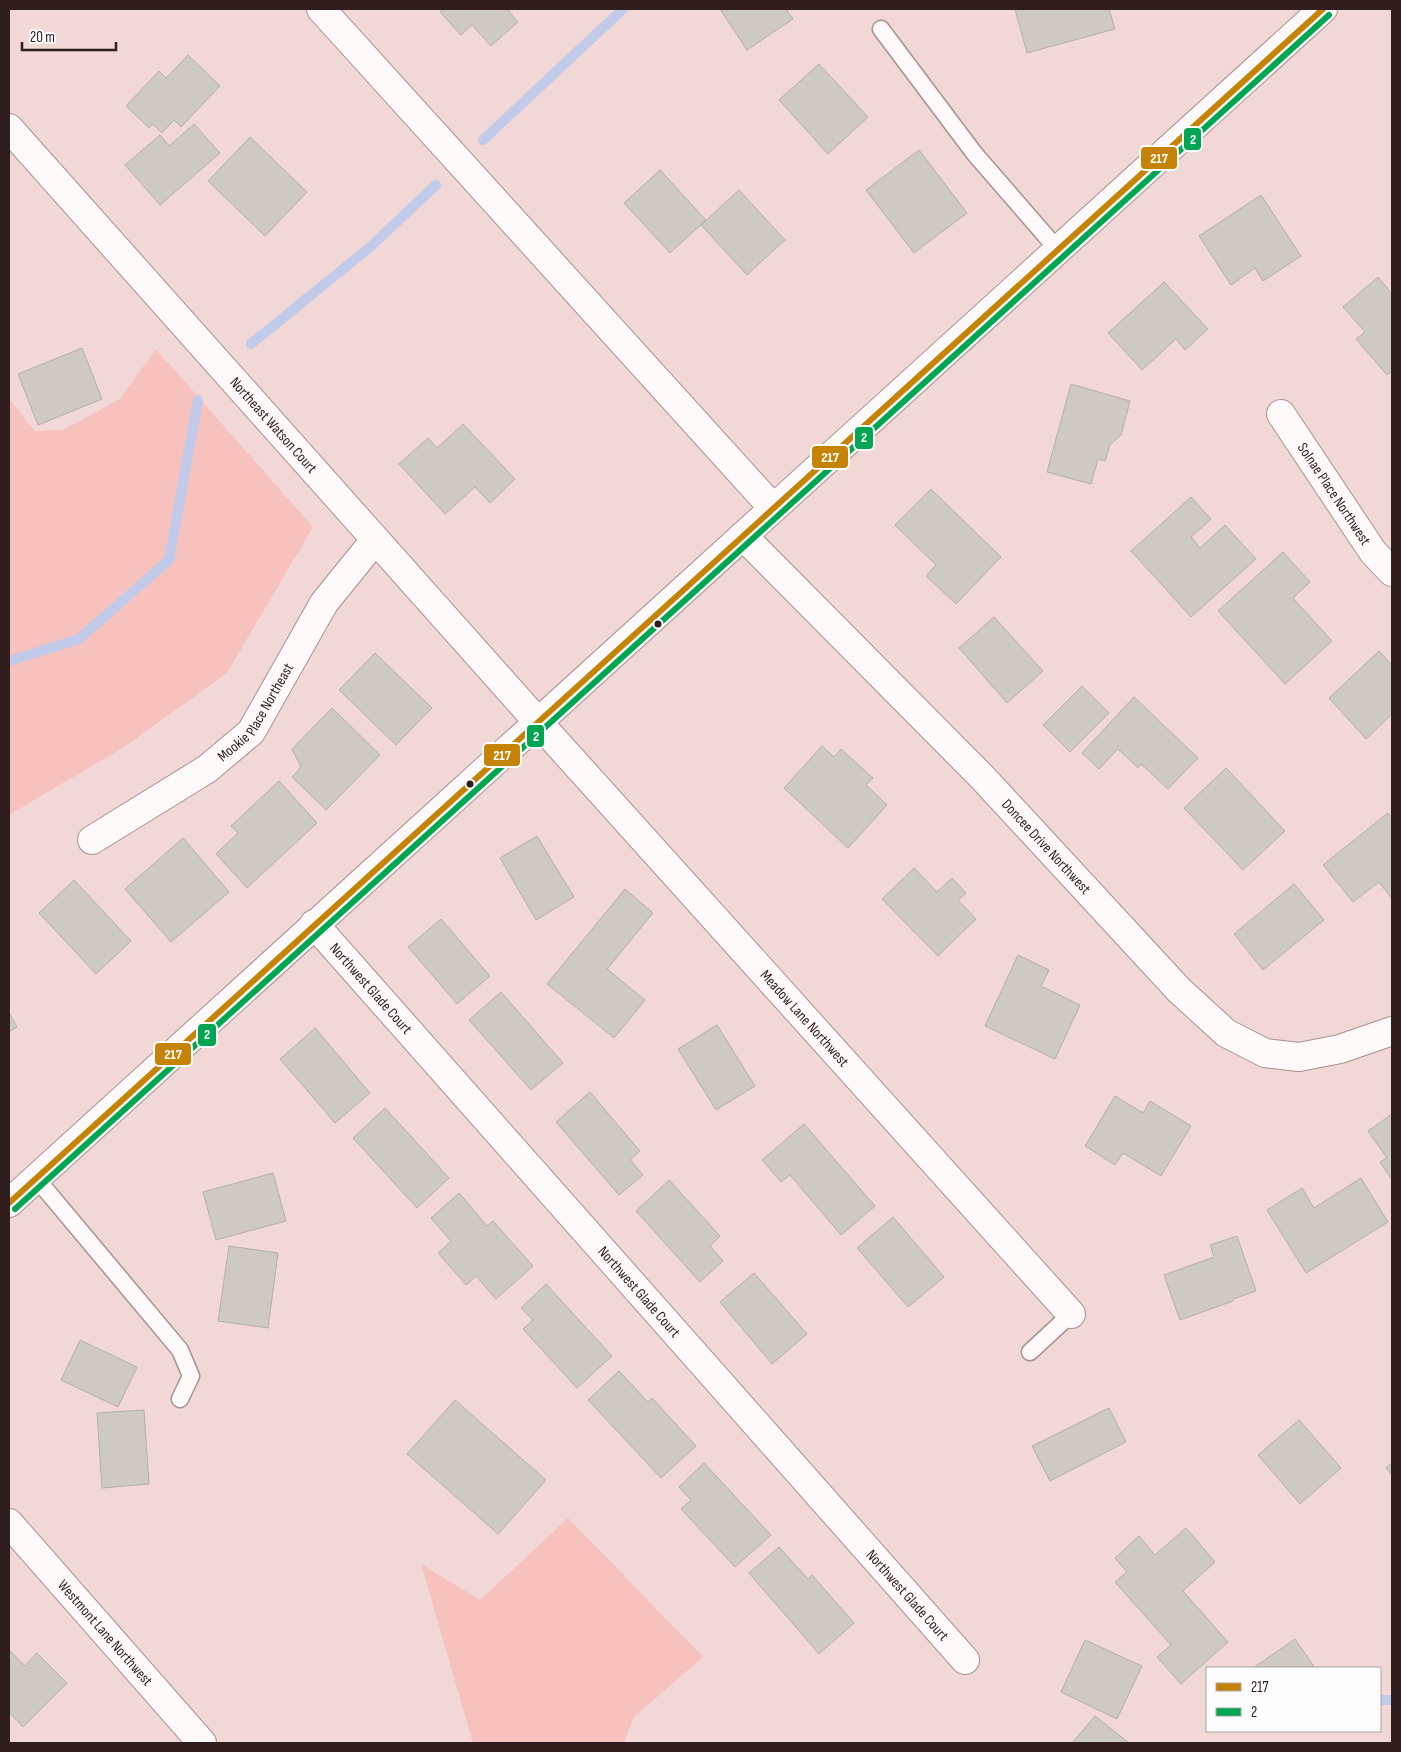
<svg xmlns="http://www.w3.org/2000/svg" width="1401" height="1752" viewBox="0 0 1401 1752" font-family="'Sofia Sans Condensed',sans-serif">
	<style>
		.green { fill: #f7c1be }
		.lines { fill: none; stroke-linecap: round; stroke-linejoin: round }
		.stream { stroke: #c1cae8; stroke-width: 10 }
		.building { fill: #cec9c1; stroke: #b4afa8 }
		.service-casing { stroke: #a59291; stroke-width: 19 }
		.minor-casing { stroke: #a59291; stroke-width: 30 }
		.secondary-casing { stroke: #a59291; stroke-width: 30 }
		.service { stroke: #fdf9f9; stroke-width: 16 }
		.minor { stroke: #fdf9f9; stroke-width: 28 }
		.secondary { stroke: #fdf9f9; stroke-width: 28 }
		.bus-1-casing { stroke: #fcfcfc; stroke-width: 10 }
		.bus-2-casing { stroke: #fcfcfc; stroke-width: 10 }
		.bus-1 { stroke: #c58407; stroke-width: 6 }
		.bus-2 { stroke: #00a651; stroke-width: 6 }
		.bus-dot { fill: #2f1e1d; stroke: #fcfcfc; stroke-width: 2 }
		.labels { text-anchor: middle; stroke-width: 4.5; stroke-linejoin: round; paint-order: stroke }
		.street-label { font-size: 15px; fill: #2f1e1d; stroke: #fcfcfc }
		.line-badge { stroke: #fcfcfc; stroke-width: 2 }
		.badge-label { font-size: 14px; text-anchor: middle; font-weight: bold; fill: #fff }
	</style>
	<rect width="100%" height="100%" fill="#f1d8d6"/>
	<path class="green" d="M156,349L313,527L227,673L124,747L9,815V399L35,431L63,430L120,399Z
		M568,1518L703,1657L634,1717L624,1743H473L421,1564L480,1600Z"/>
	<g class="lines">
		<path class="stream" d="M483,140L623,9
			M251,344L370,247L436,185
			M9,661L79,639L169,560L198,400
			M1380,1700H1392"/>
	</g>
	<path class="building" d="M443,9H507L518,22L491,46L472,25L461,35L440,12Z
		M720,9H786L793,19L747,50Z
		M1015,9H1109L1115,29L1027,53Z
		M188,55L220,86L181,127L174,120L162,133L153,124L149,128L126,106L159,71L166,78Z
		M819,64L868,117L828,154L779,100Z
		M194,124L220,153L160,205L125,165L160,135L169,146Z
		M250,137L307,192L265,236L208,181Z
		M919,150L967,213L914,253L866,190Z
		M660,170L706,220L670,253L624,203Z
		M739,190L785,240L747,275L701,225Z
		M1261,195L1301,256L1263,281L1255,268L1231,285L1199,236Z
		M1378,277L1392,294V371L1387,375L1356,339L1365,332L1343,307Z
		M1164,282L1208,329L1185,350L1176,339L1142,370L1108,333Z
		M82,348L102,399L38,425L18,374Z
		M1071,384L1130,401L1121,435L1110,445L1105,461L1098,459L1091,484L1047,472Z
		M463,424L515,479L490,503L475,487L445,514L399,464L428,438L437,448Z
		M931,489L1001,557L956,604L926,576L936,565L895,525Z
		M1191,497L1211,519L1191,537L1200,548L1225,525L1256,559L1191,617L1131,551Z
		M1283,552L1310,582L1293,598L1332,641L1285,684L1218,611Z
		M994,617L1043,671L1007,703L959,648Z
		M1379,651L1392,665V714L1366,739L1329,698Z
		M375,653L432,708L396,745L339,690Z
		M1082,686L1109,713L1070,752L1043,725Z
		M1134,697L1198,758L1168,789L1141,764L1138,768L1118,749L1099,769L1082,753Z
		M332,708L380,755L326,810L292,777L301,767L292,749Z
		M822,746L834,757L841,749L873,778L866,785L887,805L848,848L784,788Z
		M1226,768L1285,831L1243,870L1184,808Z
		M279,781L317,823L247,888L216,854L238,833L231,826Z
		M1388,813L1392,818V899L1379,882L1353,902L1323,865Z
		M537,836L574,897L536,920L500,858Z
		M183,838L229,892L171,942L125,889Z
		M914,868L937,892L952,878L966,893L958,900L976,919L938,956L882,899Z
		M74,880L131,941L96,974L39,913Z
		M1294,884L1324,920L1263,970L1234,934Z
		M625,889L653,913L607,969L645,1000L614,1038L547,984Z
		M441,919L490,976L457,1004L408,947Z
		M1018,955L1049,970L1041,986L1080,1005L1055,1059L985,1026Z
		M501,992L563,1063L531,1090L469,1020Z
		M9,1013L17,1027L9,1032Z
		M717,1025L755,1086L716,1110L678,1049Z
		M315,1028L370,1093L335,1123L280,1059Z
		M590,1092L640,1151L630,1160L643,1175L619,1195L556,1122Z
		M1115,1096L1143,1113L1150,1101L1191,1126L1161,1176L1123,1153L1115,1165L1085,1146Z
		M385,1108L449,1178L417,1208L353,1138Z
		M1392,1114V1180L1380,1162L1387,1158L1368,1131Z
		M804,1124L875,1206L841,1235L790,1175L781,1182L762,1160Z
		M273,1173L286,1221L216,1240L203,1192Z
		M1361,1178L1388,1222L1306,1273L1267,1210L1302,1188L1314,1208Z
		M669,1180L720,1236L710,1246L723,1261L700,1282L636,1211Z
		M459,1193L487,1226L493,1221L533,1266L496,1299L476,1276L466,1285L438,1253L451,1241L431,1218Z
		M893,1217L944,1277L908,1307L857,1248Z
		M1237,1236L1256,1291L1233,1299V1301L1180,1320L1164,1275L1214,1257L1210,1245Z
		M229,1246L278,1253L268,1328L218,1321Z
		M754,1273L807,1334L772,1364L720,1302Z
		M546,1284L612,1356L577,1388L523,1329L533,1320L521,1308Z
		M80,1340L137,1367L118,1407L61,1380Z
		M619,1371L648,1402L652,1398L696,1446L661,1478L588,1400Z
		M455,1400L546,1480L498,1534L407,1454Z
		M1109,1408L1126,1442L1050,1481L1032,1446Z
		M144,1410L149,1484L102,1488L97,1413Z
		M1299,1420L1341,1468L1300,1504L1258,1455Z
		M704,1463L771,1535L735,1567L681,1509L691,1500L679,1487Z
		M1392,1463V1475L1386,1468Z
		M1186,1528L1215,1562L1183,1591L1228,1642L1181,1684L1157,1657L1171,1645L1115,1582L1127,1572L1115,1558L1139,1536L1155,1555Z
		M779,1547L808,1579L812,1575L854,1623L819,1654L749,1573Z
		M1295,1639L1315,1668H1253Z
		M1085,1640L1142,1666L1117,1719L1061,1692Z
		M9,1650L25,1666L37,1653L67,1683L23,1727L9,1712Z
		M1095,1716L1129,1743H1072Z"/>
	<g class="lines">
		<defs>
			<path id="service" d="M881,29L974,153L1058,250
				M36,1178L180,1350L191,1376L180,1399
				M1030,1352L1071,1314"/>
			<g id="minor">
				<path d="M321,9L773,508"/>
				<path id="s1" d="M9,128L538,722L1071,1314"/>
				<path id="s2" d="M1281,414L1373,552L1392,572"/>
				<path id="s3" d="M743,536L983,778L1179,990L1226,1033L1265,1053L1299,1057L1340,1049L1392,1031"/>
				<path id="s4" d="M92,840L207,769L251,732L324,603L375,540"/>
				<path id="s5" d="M314,924L965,1660"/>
				<path id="s6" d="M9,1523L202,1743"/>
			</g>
			<path id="secondary" d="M9,1203L1323,9"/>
		</defs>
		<use href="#service" class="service-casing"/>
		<use href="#minor" class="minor-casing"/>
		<use href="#secondary" class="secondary-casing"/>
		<use href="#service" class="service"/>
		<use href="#minor" class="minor"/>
		<use href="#secondary" class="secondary"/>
		<defs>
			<path id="bus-1" d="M9,1203L1323,9"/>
			<path id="bus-2" d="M15,1209L1329,15"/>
		</defs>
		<use href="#bus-1" class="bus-1-casing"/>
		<use href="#bus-2" class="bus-2-casing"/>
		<use href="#bus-1" class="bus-1"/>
		<use href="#bus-2" class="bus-2"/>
	</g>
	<g class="bus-dot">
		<circle cx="658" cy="624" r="4.5"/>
		<circle cx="470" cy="784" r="4.5"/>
	</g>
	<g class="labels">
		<g class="street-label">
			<text dy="5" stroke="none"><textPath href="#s1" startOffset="398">Northeast Watson Court</textPath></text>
			<text dy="5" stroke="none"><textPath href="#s2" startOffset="96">Solnae Place Northwest</textPath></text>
			<text dy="5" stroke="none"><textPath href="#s4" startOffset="211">Mookie Place Northeast</textPath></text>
			<text dy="5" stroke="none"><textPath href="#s3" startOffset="434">Doncee Drive Northwest</textPath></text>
			<text dy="5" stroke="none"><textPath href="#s5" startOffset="86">Northwest Glade Court</textPath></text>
			<text dy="5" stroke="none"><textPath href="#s1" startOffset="1194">Meadow Lane Northwest</textPath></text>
			<text dy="5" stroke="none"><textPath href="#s5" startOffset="491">Northwest Glade Court</textPath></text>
			<text dy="5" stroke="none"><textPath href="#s5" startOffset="896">Northwest Glade Court</textPath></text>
			<text dy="5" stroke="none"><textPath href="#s6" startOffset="146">Westmont Lane Northwest</textPath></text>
		</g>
	</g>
	<g class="line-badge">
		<rect x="1183" y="127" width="19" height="24" rx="5" fill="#00a651"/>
		<rect x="1140" y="146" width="38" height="24" rx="5" fill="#c58407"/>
		<rect x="854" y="426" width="20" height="24" rx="5" fill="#00a651"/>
		<rect x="811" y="445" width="38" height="24" rx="5" fill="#c58407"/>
		<rect x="526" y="724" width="19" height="24" rx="5" fill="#00a651"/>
		<rect x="483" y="743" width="38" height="24" rx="5" fill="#c58407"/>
		<rect x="197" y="1023" width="20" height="24" rx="5" fill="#00a651"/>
		<rect x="154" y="1042" width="38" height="24" rx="5" fill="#c58407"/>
	</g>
	<g class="badge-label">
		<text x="1193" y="144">2</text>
		<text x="1159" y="163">217</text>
		<text x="864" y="442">2</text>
		<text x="830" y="462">217</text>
		<text x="536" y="741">2</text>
		<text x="502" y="760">217</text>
		<text x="207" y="1039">2</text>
		<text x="173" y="1059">217</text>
	</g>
	<rect width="1401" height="1752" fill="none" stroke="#2f1e1d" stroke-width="20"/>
	<rect x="1206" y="1667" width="175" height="65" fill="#fcfcfc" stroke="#aaa3a3"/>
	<rect x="1216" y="1683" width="25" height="8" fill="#c58407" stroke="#aaa3a3"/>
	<text x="1251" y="1692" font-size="15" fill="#2f1e1d">217</text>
	<rect x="1216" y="1708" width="25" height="8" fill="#00a651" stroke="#aaa3a3"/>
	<text x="1251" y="1717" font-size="15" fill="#2f1e1d">2</text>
	<path d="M22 42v8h94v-8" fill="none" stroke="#2f1e1d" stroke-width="2.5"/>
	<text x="30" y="42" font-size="15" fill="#2f1e1d" stroke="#fcfcfc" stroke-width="4" paint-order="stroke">20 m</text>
</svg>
